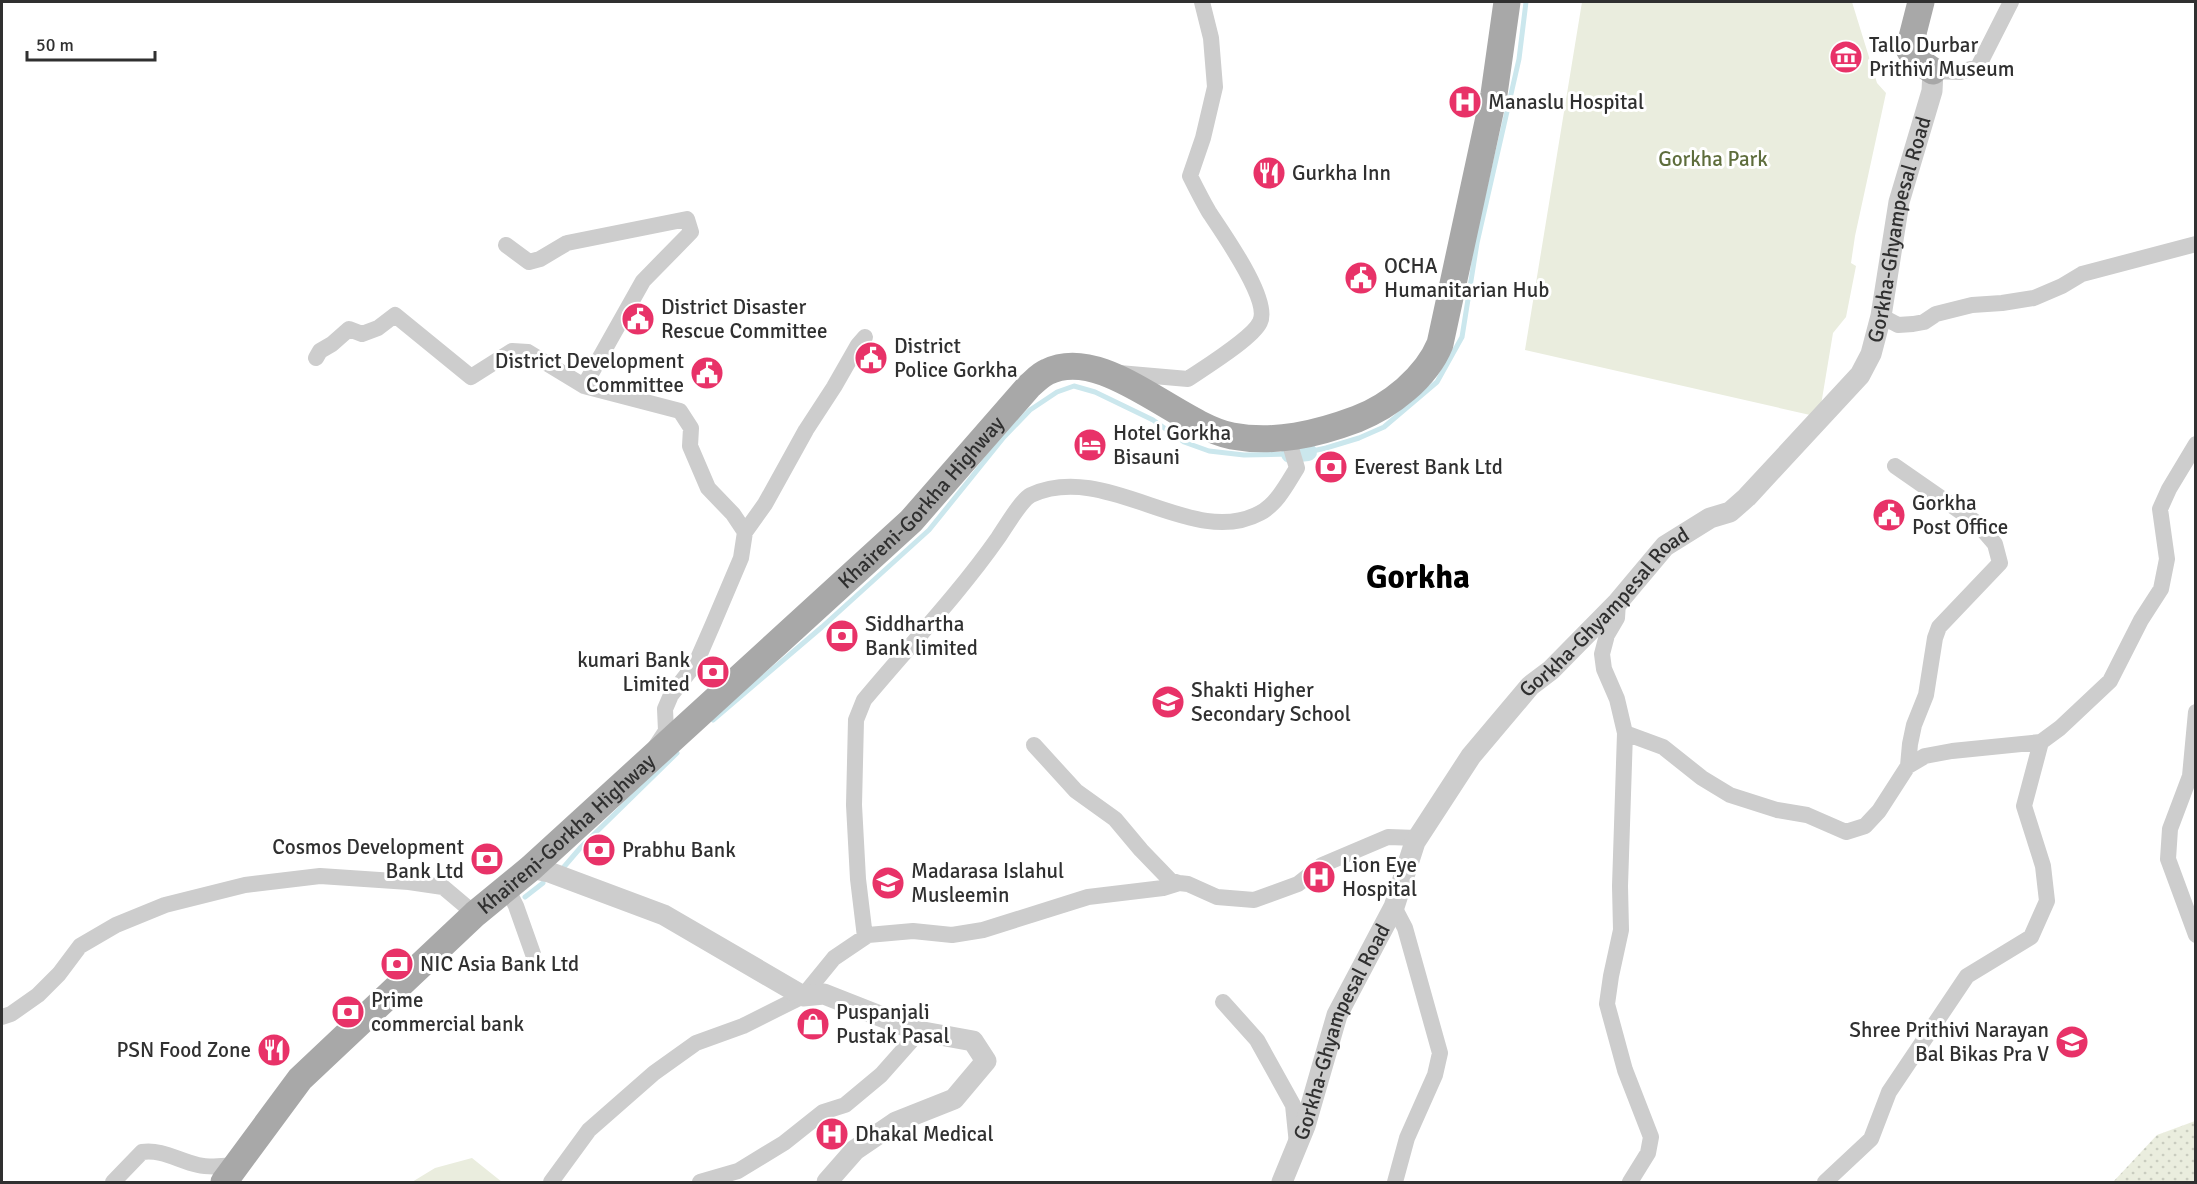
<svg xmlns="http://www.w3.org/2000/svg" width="2197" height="1184" viewBox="0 0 2197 1184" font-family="Signika,sans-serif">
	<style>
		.grass { fill: url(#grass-dots) }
		.park { fill: #eaedde }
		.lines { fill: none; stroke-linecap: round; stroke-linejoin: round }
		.stream { stroke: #cbe7ed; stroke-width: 5 }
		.canal { stroke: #cbe7ed; stroke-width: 18 }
		.minor { stroke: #cdcdcd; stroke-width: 16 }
		.tertiary { stroke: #cdcdcd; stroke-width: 21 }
		.primary { stroke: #a8a8a8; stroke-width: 27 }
		.labels { text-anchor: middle; stroke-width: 6; stroke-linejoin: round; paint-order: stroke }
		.poi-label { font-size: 21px; fill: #303030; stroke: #fff; text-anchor: start }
		.park-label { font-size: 21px; fill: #5e6d3c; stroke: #fff }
		.street-label { font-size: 21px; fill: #303030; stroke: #fff }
		.town-label { font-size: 33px; font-weight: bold; fill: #000; stroke: #fff }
	</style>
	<defs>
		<pattern id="grass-dots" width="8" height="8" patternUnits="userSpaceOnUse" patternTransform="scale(1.5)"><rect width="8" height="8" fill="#eaedde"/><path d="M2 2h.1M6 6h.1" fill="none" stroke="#c9ccbf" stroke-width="1.8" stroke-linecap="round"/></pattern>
	</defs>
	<rect width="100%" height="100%" fill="#fff"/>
	<path class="grass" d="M2195,1121V1182H2113L2157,1135Z"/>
	<path class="park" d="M1582,2H1852L1877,83L1886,93L1855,236L1851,263L1856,266L1846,317L1833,333L1819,417L1525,350Z
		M472,1158L502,1182H412L435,1168Z"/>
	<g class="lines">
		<path class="stream" d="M1308,452L1326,448L1359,438L1384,427L1437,382L1462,337L1477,243L1519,59L1526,2
			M713,720L822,627L929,530L1004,437L1030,410L1057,392L1074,386L1095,392L1153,420L1184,442L1209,451L1244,455L1290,454
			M563,868L581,847L677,753
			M525,897L543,883"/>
		<path class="canal" d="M1290,454L1308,452"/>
		<path class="minor" d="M1933,71L1960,72L1978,67L2011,2
			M506,245L529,262L540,259L567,243L687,219L691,232L643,281L584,386
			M1881,316L1898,325L1913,324L1924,322L1936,314L1972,305L2002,303L2034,298L2062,286L2082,274L2196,244
			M316,358L320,351L332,344L349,329L362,334L378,328L395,315L471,377L512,351L528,352L584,386L680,411L691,428L690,446L708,488L733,514L745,532L741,558L713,624L696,663L671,695L665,709L666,731L656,746
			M1119,373L1188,379C1204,368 1253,338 1260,322C1271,300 1222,232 1209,212C1202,200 1196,188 1190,176L1203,138L1215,87L1211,38L1202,2
			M745,532L765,504L806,430L834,387L858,345L865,337
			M1618,602L1617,618L1607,635L1602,654L1604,669L1617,699L1625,733L1620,886L1621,930L1611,976L1607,1004L1625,1070L1651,1137L1648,1153L1630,1182
			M2196,712L2190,776L2170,829L2168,859L2196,935
			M1625,733L1663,747L1702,778L1730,795L1777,810L1807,815L1846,832L1865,826L1879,811L1908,766L1910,744L1914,725L1926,695L1935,638L1939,627L2000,563L1995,544L1977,523L1895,466
			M1034,745L1076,791L1115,819L1141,850L1170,880L1179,883
			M1908,766L1925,756L1952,751L2041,742L2060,728L2110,681L2141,620L2161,589L2167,559L2160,509L2169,489L2196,444
			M507,888L516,906L533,954
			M1394,907L1405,928L1440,1053L1435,1075L1407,1138L1395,1182
			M865,937L858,879L854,805L856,720L864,700C909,646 958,595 998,538C1005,528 1021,500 1031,495C1107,460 1192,550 1260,513C1277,504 1287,484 1297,468L1288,438
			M1223,1002L1257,1040L1293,1105L1297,1144
			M2,1017L11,1014L38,995L59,974L80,946L116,925L165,905L245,885L320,876L409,882L443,887L475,914
			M113,1182L142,1152C162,1149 179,1161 198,1165C211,1168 224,1166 237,1165
			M551,1182L589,1130L654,1073L696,1043L743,1026L803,996L834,958L868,935L913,931L952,935L983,930L1088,897L1163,888L1179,883L1188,884L1217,897L1254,900L1298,884L1322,865L1388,837L1417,838
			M700,1182L738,1171L784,1143L823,1112L845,1105L881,1075L920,1031
			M1825,1182L1871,1139L1889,1092L1967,976L2031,937L2047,901L2043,866L2024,806L2041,742"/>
		<g class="tertiary">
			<path d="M531,868L549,872L664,915L803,996L824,994L918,1031L973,1041L986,1061L954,1099L896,1122L855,1150L827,1182"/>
			<path id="s1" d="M1282,1182L1305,1126L1337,1015L1394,907L1415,842L1471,756L1530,686L1551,670L1618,602L1665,546L1710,518L1730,512L1747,497L1860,375L1871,354L1881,316L1899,202L1932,91L1933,71"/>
		</g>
		<g class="primary">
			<path d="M1921,2L1909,49L1914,58L1933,71"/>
			<path id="s2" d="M224,1182L300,1079L475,914L531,868L911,521L1029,386C1034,382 1040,375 1047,372C1103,344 1177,425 1232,436C1275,444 1317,434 1357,419C1390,406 1426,378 1440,344L1494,94L1507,2"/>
		</g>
	</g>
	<defs>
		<symbol id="museum-disc" viewBox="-11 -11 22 22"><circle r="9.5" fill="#e83268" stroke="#fff"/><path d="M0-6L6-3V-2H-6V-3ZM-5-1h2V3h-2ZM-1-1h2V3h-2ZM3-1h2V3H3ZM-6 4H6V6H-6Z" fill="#fff"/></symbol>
		<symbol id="hospital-disc" viewBox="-11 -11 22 22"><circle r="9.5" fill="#e83268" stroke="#fff"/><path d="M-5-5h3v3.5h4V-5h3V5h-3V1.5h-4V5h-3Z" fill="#fff"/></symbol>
		<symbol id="restaurant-disc" viewBox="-11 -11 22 22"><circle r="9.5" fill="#e83268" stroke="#fff"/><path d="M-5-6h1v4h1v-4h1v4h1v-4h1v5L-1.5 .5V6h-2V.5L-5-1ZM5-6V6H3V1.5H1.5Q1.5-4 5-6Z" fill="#fff"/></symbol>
		<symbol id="civic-disc" viewBox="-11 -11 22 22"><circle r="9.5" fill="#e83268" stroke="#fff"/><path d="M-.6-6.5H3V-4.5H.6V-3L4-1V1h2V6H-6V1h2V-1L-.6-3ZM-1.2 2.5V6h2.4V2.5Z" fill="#fff"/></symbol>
		<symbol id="hotel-disc" viewBox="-11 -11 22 22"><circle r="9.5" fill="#e83268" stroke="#fff"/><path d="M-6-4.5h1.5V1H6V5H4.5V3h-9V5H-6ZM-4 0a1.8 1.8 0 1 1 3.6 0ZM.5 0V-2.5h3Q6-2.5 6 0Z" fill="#fff"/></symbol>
		<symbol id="bank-disc" viewBox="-11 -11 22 22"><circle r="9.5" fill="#e83268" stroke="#fff"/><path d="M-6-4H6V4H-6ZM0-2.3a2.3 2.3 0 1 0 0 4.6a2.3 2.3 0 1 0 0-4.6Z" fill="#fff"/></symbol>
		<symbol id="school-disc" viewBox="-11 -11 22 22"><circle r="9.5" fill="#e83268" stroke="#fff"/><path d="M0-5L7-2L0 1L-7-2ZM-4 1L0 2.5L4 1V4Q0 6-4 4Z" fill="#fff"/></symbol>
		<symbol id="shop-disc" viewBox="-11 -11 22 22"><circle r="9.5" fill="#e83268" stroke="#fff"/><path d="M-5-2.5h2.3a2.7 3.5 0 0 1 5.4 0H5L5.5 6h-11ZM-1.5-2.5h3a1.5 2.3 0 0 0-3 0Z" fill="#fff"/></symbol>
	</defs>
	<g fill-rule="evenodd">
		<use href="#museum-disc" x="1827" y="38" width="38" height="38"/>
		<use href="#hospital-disc" x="1446" y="83" width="38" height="38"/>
		<use href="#restaurant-disc" x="1250" y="154" width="38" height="38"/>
		<use href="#civic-disc" x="1342" y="259" width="38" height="38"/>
		<use href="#civic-disc" x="619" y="300" width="38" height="38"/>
		<use href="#civic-disc" x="852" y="339" width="38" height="38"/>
		<use href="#civic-disc" x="688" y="354" width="38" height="38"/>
		<use href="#hotel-disc" x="1071" y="426" width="38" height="38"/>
		<use href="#bank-disc" x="1312" y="448" width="38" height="38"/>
		<use href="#civic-disc" x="1870" y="496" width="38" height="38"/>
		<use href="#bank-disc" x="823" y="617" width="38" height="38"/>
		<use href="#bank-disc" x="694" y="653" width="38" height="38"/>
		<use href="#school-disc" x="1149" y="683" width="38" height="38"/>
		<use href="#bank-disc" x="580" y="831" width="38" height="38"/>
		<use href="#bank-disc" x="468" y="840" width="38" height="38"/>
		<use href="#hospital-disc" x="1300" y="858" width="38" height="38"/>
		<use href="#school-disc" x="869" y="864" width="38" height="38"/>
		<use href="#bank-disc" x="378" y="945" width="38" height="38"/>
		<use href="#bank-disc" x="329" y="993" width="38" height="38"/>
		<use href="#shop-disc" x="794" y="1005" width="38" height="38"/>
		<use href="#school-disc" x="2053" y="1023" width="38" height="38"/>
		<use href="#restaurant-disc" x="255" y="1031" width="38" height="38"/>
		<use href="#hospital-disc" x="813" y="1115" width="38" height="38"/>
	</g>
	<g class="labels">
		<g class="poi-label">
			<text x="1869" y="52">Tallo Durbar<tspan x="1869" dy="24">Prithivi Museum</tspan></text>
			<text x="1488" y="109">Manaslu Hospital</text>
			<text x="1292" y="180">Gurkha Inn</text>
			<text x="1384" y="273">OCHA<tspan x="1384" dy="24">Humanitarian Hub</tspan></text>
			<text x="661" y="314">District Disaster<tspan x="661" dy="24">Rescue Committee</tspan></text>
			<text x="894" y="353">District<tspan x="894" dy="24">Police Gorkha</tspan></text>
			<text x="684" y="368" text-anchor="end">District Development<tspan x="684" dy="24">Committee</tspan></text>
			<text x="1113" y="440">Hotel Gorkha<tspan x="1113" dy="24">Bisauni</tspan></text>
			<text x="1354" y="474">Everest Bank Ltd</text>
			<text x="1912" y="510">Gorkha<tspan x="1912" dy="24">Post Office</tspan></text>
			<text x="865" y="631">Siddhartha<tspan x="865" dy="24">Bank limited</tspan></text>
			<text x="690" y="667" text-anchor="end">kumari Bank<tspan x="690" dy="24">Limited</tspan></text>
			<text x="1191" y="697">Shakti Higher<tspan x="1191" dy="24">Secondary School</tspan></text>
			<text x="464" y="854" text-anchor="end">Cosmos Development<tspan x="464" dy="24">Bank Ltd</tspan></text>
			<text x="622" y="857">Prabhu Bank</text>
			<text x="1342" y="872">Lion Eye<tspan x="1342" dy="24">Hospital</tspan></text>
			<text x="911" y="878">Madarasa Islahul<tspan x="911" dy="24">Musleemin</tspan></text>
			<text x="420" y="971">NIC Asia Bank Ltd</text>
			<text x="371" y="1007">Prime<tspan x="371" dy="24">commercial bank</tspan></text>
			<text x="836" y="1019">Puspanjali<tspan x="836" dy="24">Pustak Pasal</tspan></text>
			<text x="2049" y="1037" text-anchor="end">Shree Prithivi Narayan<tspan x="2049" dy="24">Bal Bikas Pra V</tspan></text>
			<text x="251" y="1057" text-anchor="end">PSN Food Zone</text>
			<text x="855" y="1141">Dhakal Medical</text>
		</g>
		<g class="park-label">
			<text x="1713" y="166">Gorkha Park</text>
		</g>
		<g class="street-label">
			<text dy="7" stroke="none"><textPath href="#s1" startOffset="1170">Gorkha-Ghyampesal Road</textPath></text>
			<text dy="7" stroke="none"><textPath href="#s2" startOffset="976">Khaireni-Gorkha Highway</textPath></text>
			<text dy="7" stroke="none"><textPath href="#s1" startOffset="666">Gorkha-Ghyampesal Road</textPath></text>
			<text dy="7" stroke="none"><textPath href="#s2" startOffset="490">Khaireni-Gorkha Highway</textPath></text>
			<text dy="7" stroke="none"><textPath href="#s1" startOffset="162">Gorkha-Ghyampesal Road</textPath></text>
		</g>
		<g class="town-label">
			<text x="1418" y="588">Gorkha</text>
		</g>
	</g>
	<rect width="2197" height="1184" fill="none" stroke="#303030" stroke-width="6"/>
	<path d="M27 51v9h128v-9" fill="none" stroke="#303030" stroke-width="3"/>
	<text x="36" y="51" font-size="18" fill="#303030" stroke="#ffffff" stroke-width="4.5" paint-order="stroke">50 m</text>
</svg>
